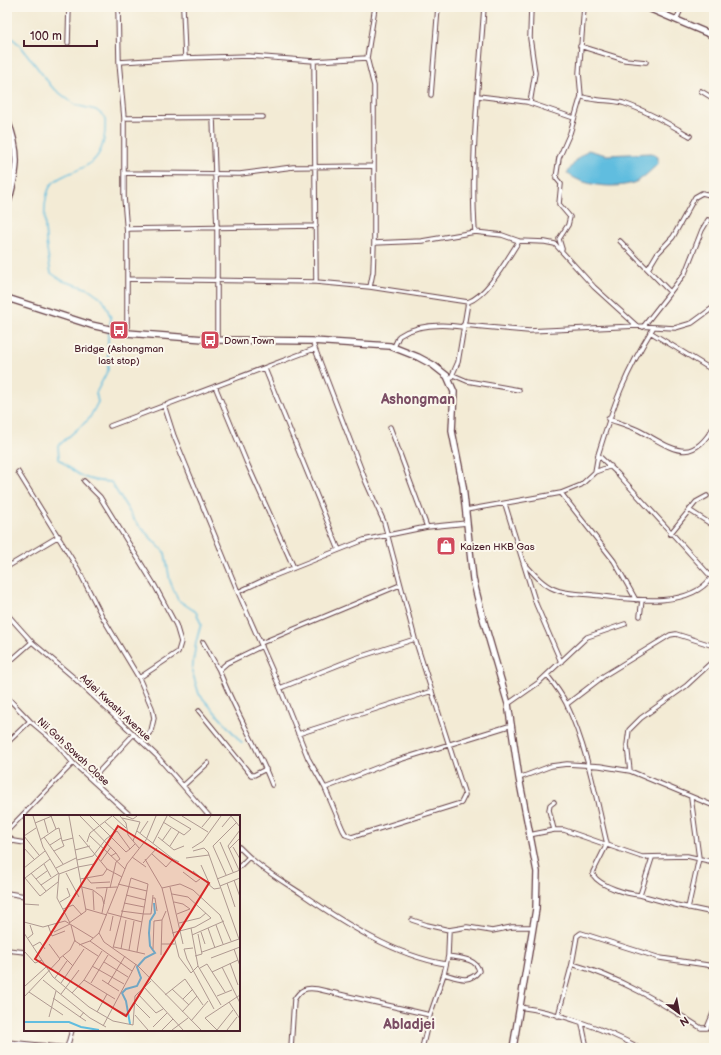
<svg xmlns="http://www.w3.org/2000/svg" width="721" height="1055" viewBox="0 0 721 1055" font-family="'Balsamiq Sans',sans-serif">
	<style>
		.water { fill: #61bddf; stroke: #566e85 }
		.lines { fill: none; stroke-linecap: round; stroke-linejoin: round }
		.stream { stroke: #61bddf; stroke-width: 1.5 }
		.street-casing { stroke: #633e44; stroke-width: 5.5 }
		.secondary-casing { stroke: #633e44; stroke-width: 8 }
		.street { stroke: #fff; stroke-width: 3.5 }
		.secondary { stroke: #fff; stroke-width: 5.5 }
		.labels { text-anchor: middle; stroke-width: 4; stroke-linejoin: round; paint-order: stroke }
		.poi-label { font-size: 10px; fill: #4a1f2b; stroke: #fbf7ec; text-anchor: start }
		.street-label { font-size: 10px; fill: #4a1f2b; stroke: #fbf7ec }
		.district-label { font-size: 14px; font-weight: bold; fill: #7b4e64; stroke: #fbf7ec }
		.inset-river { fill: none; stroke: #61bddf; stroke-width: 2 }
		.inset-road { fill: none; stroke: #af9991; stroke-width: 1 }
		.view { fill: #d62828; fill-opacity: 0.15; stroke: #d62828; stroke-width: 2 }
		.inset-edge { fill: none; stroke: #4a1f2b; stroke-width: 2 }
	</style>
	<rect width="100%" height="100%" fill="#fbf7ec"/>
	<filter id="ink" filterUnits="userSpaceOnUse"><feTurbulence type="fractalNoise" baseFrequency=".025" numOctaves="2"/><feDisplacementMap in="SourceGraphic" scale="8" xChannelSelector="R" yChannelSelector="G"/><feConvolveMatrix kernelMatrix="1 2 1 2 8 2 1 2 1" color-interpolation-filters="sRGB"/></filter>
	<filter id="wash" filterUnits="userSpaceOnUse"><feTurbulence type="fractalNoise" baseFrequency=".012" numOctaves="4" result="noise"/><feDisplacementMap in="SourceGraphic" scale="16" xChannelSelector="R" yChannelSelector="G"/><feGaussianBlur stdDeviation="0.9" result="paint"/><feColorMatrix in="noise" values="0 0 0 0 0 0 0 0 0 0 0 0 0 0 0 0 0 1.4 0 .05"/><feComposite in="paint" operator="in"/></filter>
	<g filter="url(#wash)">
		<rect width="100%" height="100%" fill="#f3ebd5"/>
		<path class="water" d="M588,150L606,155L651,153L658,157V164C651,170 641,181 633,183C614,189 582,186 567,173L578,158Z"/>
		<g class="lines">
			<path class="stream" d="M7,34L20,45L52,87L75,105L96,110L105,117C106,134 104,154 89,164C78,172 63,173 53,183C38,197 47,254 51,273L63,281L89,289L103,299L111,318L108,338V370L96,393L98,402L89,419L58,446L59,459C78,476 85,481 111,482L135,521L165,553L170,581L178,600L196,612L201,624L196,642L192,671L199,694L242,743"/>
		</g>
	</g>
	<g filter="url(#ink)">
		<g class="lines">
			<defs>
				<path id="street" d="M118,7L119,62L124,118V197L127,234V333
					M183,7L185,58
					M584,7L579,73L581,96C588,101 613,100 623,103C647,111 669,124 690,136
					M7,8L10,7
					M676,20L682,7
					M68,43L69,7
					M580,46L625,60L646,62
					M314,61L316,282
					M119,62L185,58L248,56L314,61L367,58
					M701,91L714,99
					M431,95L438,7
					M478,96L527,102L574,118
					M530,103L535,73L530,38L531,7
					M124,118L263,117
					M213,118L217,229V340
					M7,171L16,174
					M124,173L240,174L293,167L374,166
					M127,229L316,226
					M475,232C470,157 479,81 484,7
					M620,241L669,291
					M374,243L422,241L475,232L502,235L519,241L545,242L555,244L594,287L637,326
					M562,249L559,239L568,225L570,217L559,204L561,184L556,178L559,158L570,133L581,96
					M648,269L657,254L673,237L695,197L702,193L714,196
					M128,279L316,282L370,287L468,302C488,295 507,259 519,241
					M370,287L373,272L374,243V86L367,58L375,7
					M463,325L529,331L637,326L675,328L692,323L714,307
					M643,327L685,273L702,230L708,220
					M653,328C626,372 613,405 598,455L618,474L714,580
					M650,332L714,371
					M394,347L399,336C418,324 442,324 463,327
					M265,369L339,550
					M453,375L467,381L519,390
					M450,380L458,362L468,302
					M215,386L246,461L294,568
					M164,405L174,436L238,592L280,688L308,758L325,788L343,830L346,835L352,837L461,803L465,795L415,639L384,522L366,482L312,341
					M608,419C619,423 630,426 640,431C672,448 691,467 714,426
					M110,426L314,349
					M390,427L427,527
					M18,472L78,569L103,618L139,678L152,708L154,718L151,731L142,742
					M595,472L598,455
					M84,481L100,497L155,586L176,625L181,642L178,652L139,678
					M561,493L614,561L636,600
					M505,504L536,604L561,662
					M466,510L561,493L581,485L595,472L611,466
					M689,510L714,526
					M670,534L696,502L707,496
					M524,563C533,573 542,584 554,589C567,595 580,593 593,595C628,599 688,610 711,578
					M7,567L59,536
					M238,592L266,579L364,540L427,527L467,523
					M7,614L32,642L72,676L157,756L209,816
					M640,616L642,600
					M203,642L219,670
					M261,643L400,585
					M262,646L227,663L219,670C234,710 257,745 272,785
					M7,664L32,642
					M547,675C554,684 561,693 566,703C587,747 596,797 607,844L593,872V875C601,887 627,894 640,895L652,858
					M280,688L356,658L415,639
					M7,697L30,721L55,742L73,763L131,816
					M508,704L538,683L587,637L625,624
					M567,704L605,675L670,635L676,634L714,646
					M199,711L251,775H254L266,769
					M298,734L432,691
					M7,743L30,721
					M630,771L627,745L629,730L641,718L686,686L714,660
					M519,778L551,766L567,764L600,766L630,771L714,806
					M92,779L133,735
					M183,786L208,763
					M325,788L389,763L512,725
					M554,830L549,810L550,805L554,802
					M7,831L73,763
					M7,835L13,841L25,843
					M529,835L554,830H564L642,857L687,856L714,862
					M239,847C258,867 279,879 302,894C344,923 395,956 446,964
					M239,867L248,858
					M7,893L25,896
					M640,895L676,905L714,913
					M688,908L699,858L691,798
					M412,920L427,925L449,930L467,927L492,931L512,927H533
					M7,950L25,952
					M572,964L577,936L581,933L660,958L714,966
					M444,974C458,978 469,984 479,971C477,958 458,958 448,956
					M519,1007C558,1012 605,1029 640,1048
					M558,1016L572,964C619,977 660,1002 701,1028H707L714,1011
					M582,1024L587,1048
					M7,1042L69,1048
					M67,1048L72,1030
					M291,1048L294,1000C300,990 305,987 317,989L430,1015
					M422,1048L430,1015L444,974L448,956L449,930"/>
				<path id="secondary" d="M646,7L714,36
					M7,120C21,154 17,172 7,206
					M7,298L91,325L127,333L217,340L312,341L390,346L418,357L433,365L447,376L454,392L452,431L463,486L473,579L482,615L508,704L519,778L537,872L536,909L513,1048"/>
			</defs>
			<use href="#street" class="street-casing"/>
			<use href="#secondary" class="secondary-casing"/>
			<use href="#street" class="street"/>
			<use href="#secondary" class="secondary"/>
		</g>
	</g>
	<defs>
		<symbol id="bus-square" viewBox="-11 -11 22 22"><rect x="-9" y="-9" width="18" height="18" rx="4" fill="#d1495b" stroke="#fbf7ec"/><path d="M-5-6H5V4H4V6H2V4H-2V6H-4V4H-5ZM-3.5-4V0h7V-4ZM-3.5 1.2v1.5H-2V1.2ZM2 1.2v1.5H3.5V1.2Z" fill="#fff"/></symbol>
		<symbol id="shop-square" viewBox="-11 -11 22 22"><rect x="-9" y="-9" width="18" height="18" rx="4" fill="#d1495b" stroke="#fbf7ec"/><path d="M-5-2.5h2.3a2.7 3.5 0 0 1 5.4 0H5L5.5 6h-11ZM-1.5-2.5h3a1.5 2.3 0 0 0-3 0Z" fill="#fff"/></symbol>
	</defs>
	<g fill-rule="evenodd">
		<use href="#bus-square" x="108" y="319" width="22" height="22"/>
		<use href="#bus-square" x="199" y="329" width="22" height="22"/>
		<use href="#shop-square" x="435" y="535" width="22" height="22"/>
	</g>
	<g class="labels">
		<g class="poi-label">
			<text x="224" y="344">Down Town</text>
			<text x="119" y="352" text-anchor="middle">Bridge (Ashongman<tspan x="119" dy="12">last stop)</tspan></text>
			<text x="460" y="550">Kaizen HKB Gas</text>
		</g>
		<g class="street-label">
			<text transform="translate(116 707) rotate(43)" y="4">Adjei Kwashi Avenue</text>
			<text transform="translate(74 751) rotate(43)" y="4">Nii Goh Sowah Close</text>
		</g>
		<g class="district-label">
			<text x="418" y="404">Ashongman</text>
			<text x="409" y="1029">Abladjei</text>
		</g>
	</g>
	<g transform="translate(24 815)">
		<rect width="216" height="216" fill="#f3ebd5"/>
		<path class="inset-river" d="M0,207H45L57,212L75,215M106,209L102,186L98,178L102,174L113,171L117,163L113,152L121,143L131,138L126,131L125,118L126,106L131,98L130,88"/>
		<path class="inset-road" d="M9,1L19,32L35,59L33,83L46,108M27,1L32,14L35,13L38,26L49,23M45,1L62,96L45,108M56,1L92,38M66,1L102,37L106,34M89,1L102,13M96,1L102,8L104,20L115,33M102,1L109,4L113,1M132,1L122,25L103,49L75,118L80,127L114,151L177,215M158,1L184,17M98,3L116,7L109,26M20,4L24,18M81,7L92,17M139,7L160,20L167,14L145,1M11,8L28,1M178,12L187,1M198,12L207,1L216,12M113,16L149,44M116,18L124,6M55,20L83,54L98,62M0,21L15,40M0,21L12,13M66,21L101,54M20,22L39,49M134,22L150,35L160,31M16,25L32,14M138,26L147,13M63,27L66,18L88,1M196,27L209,57M129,28L143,1M26,30L37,23M146,31L155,17M209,32L216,44M0,33L10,44M168,33L179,26L197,1M205,34L216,23M51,35L66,31M30,36L40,31L38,26M169,36L180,33L184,37L216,127M128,39L142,52L149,44L155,47M108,42L122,52M162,43L185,40M121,44L138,73L155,142L167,158L174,151M53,45L69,41L82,24L93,16L106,34L111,29M77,46L87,32M119,48L133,33M20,49L27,62M177,50L186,70M54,52L70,49M0,53L21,36M32,53L52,43M215,55L204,31L216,15M169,56L190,74L196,73M159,57L172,67L176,64M7,58L22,76M42,58L55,82M35,59L54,52M202,60L189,31L213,7M62,62L67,68L86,67M1,63L16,81L34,67M1,63L26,44M12,64L23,56M56,64L79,60L83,54M193,64L216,55M210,65L216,82M203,68L211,92M94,69L123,76M17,70L35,58M196,71L216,63M58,72L69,75L78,82L80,89M146,72L159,129M72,73L93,72M86,73L92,47L96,44L92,38L87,41M138,73L156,69L169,75L196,100L207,126M69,76L70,95M148,79L164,82L187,103L171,112L148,118M102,80L122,85M129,83H131L133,96M36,87L46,81L43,73M150,87L159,89L166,94L153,99M100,88L120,92M0,89L15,90M39,94L49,90L58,100M62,94L83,100M97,96L120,99M78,98L83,73M84,98L118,107M120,99H127L129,80M0,107L19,112L41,106L69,123M155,108L176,103L182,98M24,110L28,121L41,116M47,110L51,126L74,141M192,110L199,129M167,113L174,151L197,190M184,113L191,133M86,116L89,101M30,117L46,109M177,117L181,129M0,118L29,162L65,192L89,206L109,210L111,181L127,166M168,120L200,106M4,123L9,119L6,110M66,126L108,156M137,129H151M55,130L66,126L75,118M9,131L16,127L21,134M90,132L121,139M89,133L107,63L124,69L113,137M169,133L160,134L163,144L190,194M97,134L102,105M129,134L130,106L138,105M210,134L216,151M105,135L110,106M0,136L11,148L18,145M178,137L215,124M137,140L138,105L142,96M39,141L49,151M171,141L178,139L174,119M36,143L46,135L51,125M187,143L216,132M80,147L104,162M206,148L214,170M68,151L100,169M198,152L216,188M176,153L183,149L201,177M188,157L214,145M31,163L43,146M19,165L66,203L82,212M60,165L91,184M78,165L95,176M37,168L60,134M67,168L84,140M84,169L101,141M1,171L22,152M55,171L79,187M120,172L159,215M148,174L165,190M5,177L39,200M48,178L60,165L78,136M113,178L132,198L139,194M37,179L55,155M141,180L161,164L179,190M193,181L208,175M0,182L36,144L25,129M29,183L56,202M159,184L169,174M110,187L126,203M205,187L216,204M87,192L103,200M60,197L56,202L62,206M73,197L83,179M158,197L173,181M111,200L124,215M25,202L32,176M167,206L184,186M79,211L112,149M129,212L143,198M138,215L149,204M148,215L164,203M193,215L181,203L216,180M193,215L209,195M203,215L213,202"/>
		<path class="view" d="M94,11L185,68L102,201L11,144Z"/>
		<rect width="216" height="216" class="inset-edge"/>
	</g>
	<rect width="721" height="1055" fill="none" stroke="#fbf7ec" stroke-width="24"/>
	<g transform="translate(679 1013) rotate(148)" stroke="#fbf7ec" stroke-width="3" paint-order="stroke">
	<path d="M0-3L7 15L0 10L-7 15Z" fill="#4a1f2b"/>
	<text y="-6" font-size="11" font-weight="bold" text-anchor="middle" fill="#4a1f2b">N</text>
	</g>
	<path d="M24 40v6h73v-6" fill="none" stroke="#4a1f2b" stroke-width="2"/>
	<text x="30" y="40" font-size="12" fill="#4a1f2b" stroke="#fbf7ec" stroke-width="3" paint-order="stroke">100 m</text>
</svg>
